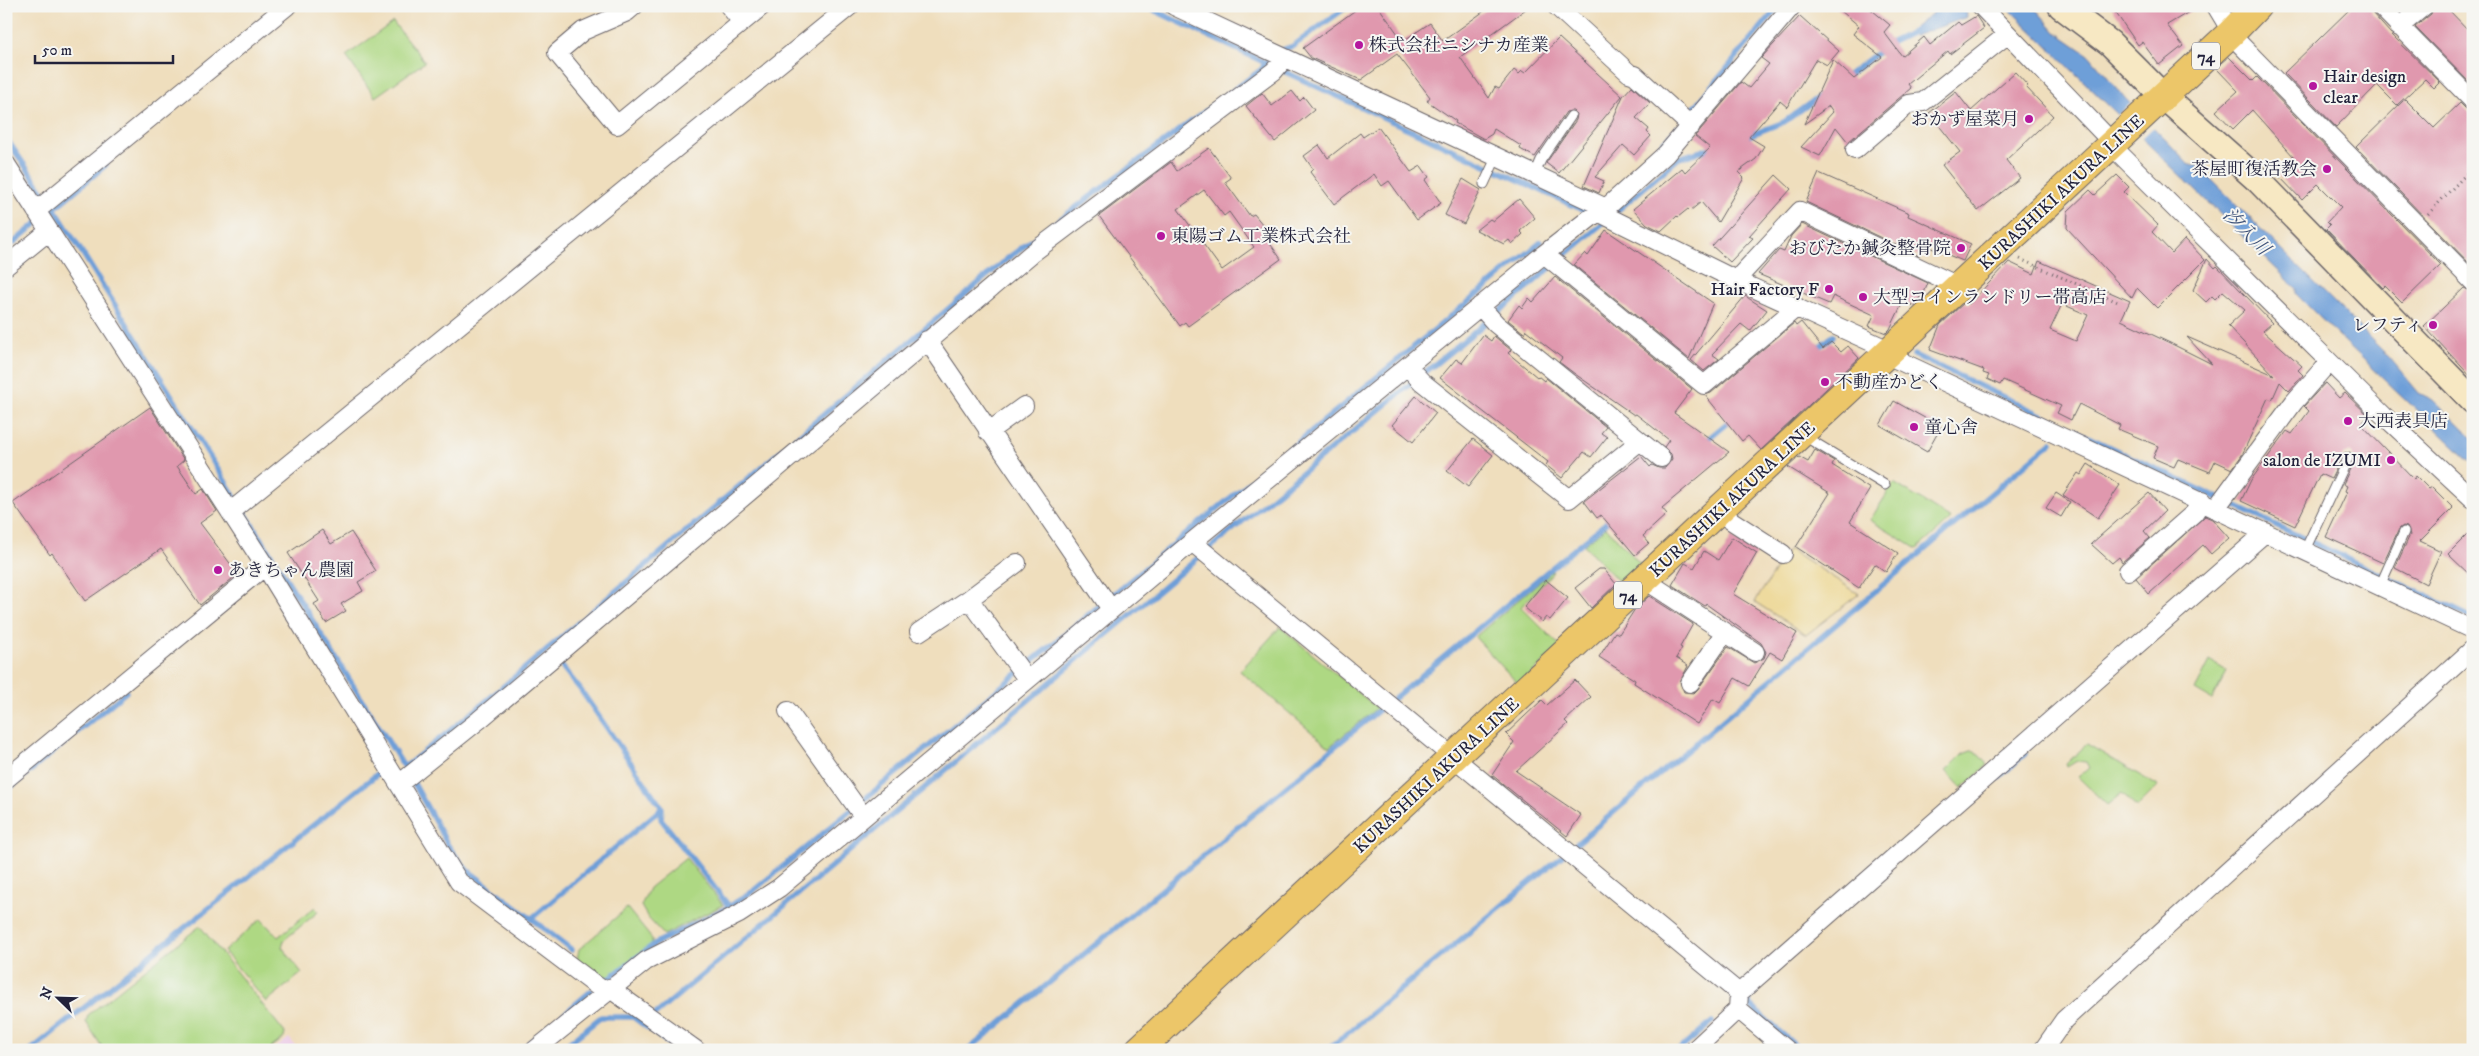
<svg xmlns="http://www.w3.org/2000/svg" width="2479" height="1056" viewBox="0 0 2479 1056" font-family="'IM FELL DW Pica','Noto Serif JP',serif">
	<style>
		.built { fill: #edd0e8 }
		.green { fill: #aed883; stroke: #687d5f }
		.sand { fill: #eeda9e; stroke: #887e6c }
		.water { fill: #6e9fd8; stroke: #48608a }
		.pier { fill: #efdebd }
		.lines { fill: none; stroke-linecap: round; stroke-linejoin: round }
		.stream { stroke: #6e9fd8; stroke-width: 5.5 }
		.building { fill: #e098ae; fill-rule: evenodd }
		.service-casing { stroke: #6a6468; stroke-width: 11 }
		.minor-casing { stroke: #6a6468; stroke-width: 20 }
		.secondary-casing { stroke: #6a6468; stroke-width: 28 }
		.primary-casing { stroke: #6a6468; stroke-width: 30 }
		.path { stroke: #6a6468; stroke-width: 3; stroke-dasharray: 1 4; stroke-linecap: butt }
		.service { stroke: #fff; stroke-width: 9 }
		.minor { stroke: #fff; stroke-width: 18 }
		.secondary { stroke: #f7e8c3; stroke-width: 25 }
		.primary { stroke: #ecc669; stroke-width: 28 }
		.poi-dot { fill: #b5179e; stroke: #f6f6f2; stroke-width: 2 }
		.labels { text-anchor: middle; stroke-width: 4; stroke-linejoin: round; paint-order: stroke }
		.shield { fill: #f6f6f2; stroke: #626272; stroke-width: 1 }
		.shield-label { font-size: 16px; font-weight: bold; fill: #22223b }
		.poi-label { font-size: 18px; fill: #22223b; stroke: #f6f6f2; text-anchor: start }
		.street-label { font-size: 18px; fill: #22223b; stroke: #f6f6f2 }
		.water-label { font-size: 19px; font-style: italic; fill: #40547a; stroke: #f6f6f2 }
	</style>
	<rect width="100%" height="100%" fill="#f6f6f2"/>
	<filter id="ink" filterUnits="userSpaceOnUse"><feTurbulence type="fractalNoise" baseFrequency=".02" numOctaves="2"/><feDisplacementMap in="SourceGraphic" scale="10" xChannelSelector="R" yChannelSelector="G"/><feConvolveMatrix kernelMatrix="1 2 1 2 8 2 1 2 1" color-interpolation-filters="sRGB"/></filter>
	<filter id="wash" filterUnits="userSpaceOnUse"><feTurbulence type="fractalNoise" baseFrequency=".0096" numOctaves="4" result="noise"/><feDisplacementMap in="SourceGraphic" scale="20" xChannelSelector="R" yChannelSelector="G"/><feGaussianBlur stdDeviation="1.12" result="paint"/><feColorMatrix in="noise" values="0 0 0 0 0 0 0 0 0 0 0 0 0 0 0 0 0 1.4 0 .05"/><feComposite in="paint" operator="in"/></filter>
	<g filter="url(#wash)">
		<rect width="100%" height="100%" fill="#efdebd"/>
		<path class="built" d="M289,1038L299,1050H273Z"/>
		<path class="green" d="M393,22L425,62L375,97L346,56Z
			M1894,483L1951,519L1917,549L1870,520Z
			M1606,527L1645,569L1624,587L1584,545Z
			M1552,571L1553,572L1521,607L1561,647L1519,685L1475,637Z
			M1280,627L1377,708L1329,747L1240,671Z
			M2210,661L2227,671L2212,700L2195,690Z
			M2087,744L2158,786L2137,807L2122,793L2107,805L2078,777L2089,768L2086,762L2077,761L2067,767L2066,764Z
			M1971,751H1975L1988,765L1962,788L1946,771L1963,754Z
			M686,858L723,905L664,935L648,918L641,906L649,888Z
			M315,907L318,912L284,940L282,947L302,973L266,1002L224,951L261,919L278,937Z
			M627,908L652,939V946L607,977H603L577,959L579,949Z
			M200,926L285,1033L284,1038L268,1050H104L86,1022L88,1015Z"/>
		<path class="sand" d="M1789,549L1859,594L1806,635L1755,602Z"/>
		<path class="water" d="M1941,6H1966L1967,17L1914,36L1912,30Z
			M2006,6H2033L2056,32L2089,55L2125,98L2188,163L2198,166L2389,357L2419,393L2433,400L2473,439V464L2315,313L2296,294V288Z"/>
		<path class="pier" d="M2132,102L2156,125L2140,140L2116,117Z"/>
		<g class="lines">
			<path class="stream" d="M1145,6L1268,64
				M1279,51L1293,46L1348,6
				M1279,69L1583,210
				M1843,79L1892,42L1919,29
				M1685,119L1779,6
				M6,138L58,214L406,770
				M1743,138L1784,122L1820,96
				M1648,159L1677,128
				M6,249L106,165
				M1815,350L1833,336
				M1914,355L2473,618
				M1703,443L1733,418
				M559,663L580,689L662,808L661,819L728,905
				M1393,699L1613,517
				M405,767L472,713L1008,258L1262,69L1265,62
				M411,778L449,847L466,869L572,950
				M1998,778L2025,754
				M6,791L126,692
				M532,918L662,808
				M607,980L656,943L727,908L753,891L1541,242
				M1752,992L1748,996L1750,1005L1800,1050
				M644,1024L1199,557L1500,311L1679,158L1715,147
				M31,1050L385,768
				M521,1050L591,991
				M560,1050L601,1017H633L678,1050
				M968,1050L1384,706
				M1327,1050L1562,856L2052,442
				M1679,1050L1712,1022"/>
		</g>
		<g id="blocks">
			<path class="building" d="M1361,6H1378L1403,41L1430,23L1443,41L1491,6H1530L1460,57L1489,98L1495,87L1499,89L1514,70L1519,74L1522,71L1525,73L1559,38L1622,96L1559,173L1546,163L1576,120L1577,114L1574,111L1566,112L1535,157L1520,149L1521,146L1494,129L1492,134L1484,139L1455,123L1456,121L1427,101L1430,97L1397,54L1361,80L1311,58L1303,48Z
				M1835,6H1867L1890,25L1884,32L1902,56L1924,37L1930,45L1958,22L1961,25L1976,16L1984,28L1950,54L1948,51L1908,84L1911,88L1848,142L1836,127L1820,156L1801,147L1833,112L1829,106L1804,124L1833,60L1854,79L1882,57L1853,34L1859,26Z
				M2111,6H2199L2167,25L2183,46L2159,65L2142,42L2138,45Z
				M2353,6H2370L2372,13L2391,34L2440,82L2434,88L2425,79L2397,105L2377,85L2336,127L2284,73Z
				M2434,6H2445L2473,35V86L2415,27L2431,14Z
				M1800,16L1839,51L1827,65L1816,59L1787,107L1780,101L1749,137L1764,146L1756,159L1738,172L1744,178L1718,222L1701,202L1690,211L1688,209L1678,217L1677,216L1661,231L1647,224L1633,209L1682,168L1685,172L1710,148L1695,136L1741,82L1749,88L1769,64L1761,58Z
				M2229,57L2253,81L2257,77L2441,265L2402,303L2385,286L2383,288L2326,229L2330,225L2327,222L2341,207L2318,184L2302,200L2277,174L2294,157L2252,110L2233,129L2216,111L2238,91L2216,68Z
				M2015,72L2028,86L2026,87L2053,116L2006,160L2020,178L1978,211L1942,165L1960,152L1929,113L1956,92L1971,111Z
				M1632,86L1650,103L1636,118L1649,129L1647,132L1651,136L1634,155L1623,145L1595,177L1604,181L1599,193L1584,186L1623,96Z
				M1292,91L1300,101L1304,97L1314,110L1275,142L1246,106L1262,93L1272,106Z
				M2405,99L2434,128L2460,103L2473,116V267L2356,147Z
				M1378,127L1411,172L1421,166L1429,177L1425,180L1441,203L1417,220L1389,181L1382,186L1374,174L1334,204L1310,172L1313,169L1304,156L1319,145L1328,158L1360,133L1363,137Z
				M1209,148L1231,178L1225,182L1250,216L1254,214L1263,225L1259,228L1281,259L1188,326L1185,322L1180,326L1099,216L1171,162L1177,171ZM1204,190L1224,216L1229,212L1254,247L1222,270L1178,209Z
				M1819,173L1909,213L1908,216L1971,244L1963,261L1924,245L1919,256L1806,202Z
				M1776,175L1791,189L1749,236L1753,238L1730,262L1712,246Z
				M2117,175L2129,187L2124,192L2158,225L2152,232L2172,253L2185,239L2205,260L2157,308L2137,288L2132,298L2067,228L2068,211L2090,190L2095,195Z
				M1463,179L1481,190L1464,224L1445,215Z
				M1519,199L1535,218L1520,231L1523,234L1512,244L1509,240L1504,244L1476,230L1490,219L1493,221Z
				M1802,224L1928,283L1922,298L1920,297L1915,306L1903,302L1890,329L1886,333L1869,326L1874,315L1833,296L1829,304L1758,274L1779,250L1784,252L1791,236Z
				M1606,230L1713,303L1689,359L1574,265L1585,253L1588,256Z
				M2207,259L2215,268L2217,266L2272,323L2263,331L2302,366L2298,370L2303,375L2289,391L2280,382L2272,400L2268,398L2242,455L2232,469L2215,461L2210,472L2178,459L2174,467L2153,458L2158,446L2118,429L2120,425L2079,404L2071,420L2057,413L2061,406L2003,380L2000,385L1987,379L1989,375L1983,373L1984,370L1930,350L1940,325L1965,302L1969,304L2009,262L2034,274L2039,261L2130,301L2121,320L2170,343L2212,364L2187,337L2274,375L2228,326L2245,310L2223,291L2215,299L2212,296L2206,302L2193,290ZM2062,304L2088,315L2076,341L2050,330Z
				M1555,277L1692,389L1674,413L1729,452L1662,508L1667,514L1643,536L1649,543L1635,555L1601,515L1597,518L1584,501L1641,456L1650,467L1652,465L1659,468H1665L1672,459L1671,454L1664,447L1669,440L1636,414L1634,415L1575,374L1559,362L1562,358L1526,330L1524,333L1508,320L1519,305L1522,308L1529,298L1533,302Z
				M2464,288L2473,292V379L2424,326Z
				M1745,296L1767,310L1750,331L1741,324L1712,354L1719,359L1704,371L1691,360Z
				M1801,322L1823,349L1831,342L1841,352L1848,346L1859,358L1761,450L1748,436L1742,441L1705,395L1711,393L1794,323L1796,326Z
				M1483,335L1491,341L1494,336L1511,350L1508,353L1537,377L1538,376L1544,381L1546,378L1606,427L1601,433L1607,437L1591,457L1584,452L1562,478L1546,465L1548,462L1440,378L1456,359L1462,363Z
				M2325,383L2339,398L2345,393L2369,416L2361,424L2414,479L2416,476L2429,489L2432,487L2453,508L2420,541L2441,551L2426,584L2395,568L2410,535L2407,527L2403,526L2399,529L2383,563L2326,537L2347,492L2345,491L2347,486L2343,484L2354,460L2353,455L2350,452L2343,455L2331,479L2320,474L2295,526L2241,501L2251,480L2287,431L2292,434L2309,411L2304,406Z
				M1416,396L1436,413L1413,442L1392,425Z
				M1894,401L1941,427L1927,452L1880,425Z
				M150,407L184,460L177,466L196,494L203,489L217,511L200,523L238,574L200,605L161,549L85,601L52,553L50,555L13,503Z
				M1473,439L1493,455L1468,487L1447,471Z
				M1815,450L1834,461L1832,465L1870,489L1850,522L1898,553L1886,572L1875,564L1859,588L1796,547L1830,493L1788,467L1799,457L1808,462Z
				M2088,464L2120,485L2098,518L2063,495L2078,473L2081,475Z
				M2056,493L2070,502L2061,517L2046,508Z
				M2149,493L2165,511L2144,531L2150,538L2122,562L2119,557L2112,563L2091,544Z
				M2205,516L2212,519L2229,538L2211,554L2203,545L2149,594L2136,578Z
				M2473,529V578L2448,554Z
				M322,530L331,544L351,532L376,571L358,582L363,591L341,604L346,611L326,623L314,604L319,601L288,553Z
				M1732,537L1757,553L1733,594L1797,633L1782,659L1770,652L1749,686L1735,678L1720,703L1713,699L1697,724L1634,683L1635,680L1599,657L1615,632L1619,634L1635,609L1649,596L1693,624L1680,647L1682,648L1676,658L1688,666L1680,682L1684,692L1694,693L1698,689L1728,647L1754,663L1764,658L1766,652L1761,643L1706,604L1705,606L1672,585L1685,563L1694,568L1704,551L1718,560Z
				M1599,569H1604L1616,584L1591,608L1575,588Z
				M1546,580L1568,598L1550,620L1546,617L1542,622L1524,607Z
				M1575,680L1591,697L1565,721L1568,724L1516,771L1581,815L1567,836L1492,775L1514,742L1506,734L1542,700L1547,705Z"/>
		</g>
	</g>
	<g filter="url(#ink)">
		<use href="#blocks" fill-opacity="0" stroke="#6a6468" stroke-width="1"/>
		<g class="lines">
			<defs>
				<path id="service" d="M1534,176L1541,160L1571,116
					M1484,184L1496,158
					M1804,436L1885,485
					M2304,552L2348,458
					M2379,588L2404,532"/>
				<path id="minor" d="M634,6L627,12L583,31L557,53L617,125L762,6
					M729,6L742,22
					M1174,6L1606,208
					M1556,6L1629,73L1635,75L1691,126
					M1981,6L2105,135L2120,154L2384,416L2473,499
					M2216,6L2237,41L2473,282
					M2380,6L2473,101
					M2399,27L2424,6
					M1855,150L1909,104L1923,102L2008,34
					M6,164L265,566L459,882L605,992
					M36,211L287,6
					M1598,212L1736,280L1880,346L1887,355L2473,630
					M1544,254L1704,385L1797,307
					M6,266L49,231
					M1736,280L1800,211L1960,287
					M1480,306L1496,324L1661,458
					M927,340L1111,609
					M1407,366L1422,382L1569,499L1640,441
					M988,432L1024,406
					M2216,508L2294,402L2329,362
					M230,512L850,6
					M1718,512L1783,554
					M1192,542L1739,993
					M2128,571L2194,513L2202,501
					M1645,580L1755,652
					M969,599L1017,563
					M919,632L969,599L1027,679
					M1690,683L1725,632
					M788,711L863,816
					M6,779L265,566
					M399,784L479,720L1031,254L1274,71L1284,59
					M609,988L696,1050
					M1738,1009L1787,1050
					M535,1050L646,961L739,914L779,888L1192,542L1544,254L1598,212L1606,208L1666,154L1792,6
					M1694,1050L1738,1009L1739,993L2266,532
					M2043,1050L2064,1020L2473,649"/>
				<path id="secondary" d="M2061,6L2110,43L2163,96L2260,182L2473,401"/>
				<path id="primary" d="M1139,1050L2231,33L2257,6"/>
			</defs>
			<use href="#service" class="service-casing"/>
			<use href="#minor" class="minor-casing"/>
			<use href="#secondary" class="secondary-casing"/>
			<use href="#primary" class="primary-casing"/>
			<path class="path" d="M2428,214L2473,167
				M2020,259L2120,303"/>
			<use href="#service" class="service"/>
			<use href="#minor" class="minor"/>
			<use href="#secondary" class="secondary"/>
			<use href="#primary" class="primary"/>
		</g>
	</g>
	<g class="poi-dot">
		<circle cx="1359" cy="45" r="5"/>
		<circle cx="2313" cy="86" r="5"/>
		<circle cx="2029" cy="119" r="5"/>
		<circle cx="2327" cy="169" r="5"/>
		<circle cx="1161" cy="236" r="5"/>
		<circle cx="1961" cy="248" r="5"/>
		<circle cx="1829" cy="289" r="5"/>
		<circle cx="1863" cy="297" r="5"/>
		<circle cx="2433" cy="325" r="5"/>
		<circle cx="1825" cy="382" r="5"/>
		<circle cx="2348" cy="421" r="5"/>
		<circle cx="1914" cy="427" r="5"/>
		<circle cx="2391" cy="460" r="5"/>
		<circle cx="218" cy="570" r="5"/>
	</g>
	<g class="labels">
		<g class="shield">
			<rect x="2192" y="42.5" width="28" height="27" rx="4"/>
			<rect x="1614" y="581.5" width="28" height="27" rx="4"/>
		</g>
		<g class="shield-label">
			<text x="2206" y="62">74</text>
			<text x="1628" y="601">74</text>
		</g>
		<g class="poi-label">
			<text x="1369" y="51">株式会社ニシナカ産業</text>
			<text x="2323" y="82">Hair design<tspan x="2323" dy="21">clear</tspan></text>
			<text x="2019" y="125" text-anchor="end">おかず屋菜月</text>
			<text x="2317" y="175" text-anchor="end">茶屋町復活教会</text>
			<text x="1171" y="242">東陽ゴム工業株式会社</text>
			<text x="1951" y="254" text-anchor="end">おびたか鍼灸整骨院</text>
			<text x="1819" y="295" text-anchor="end">Hair Factory F</text>
			<text x="1873" y="303">大型コインランドリー帯高店</text>
			<text x="2423" y="331" text-anchor="end">レフティ</text>
			<text x="1835" y="388">不動産かどく</text>
			<text x="2358" y="427">大西表具店</text>
			<text x="1924" y="433">童心舎</text>
			<text x="2381" y="466" text-anchor="end">salon de IZUMI</text>
			<text x="228" y="576">あきちゃん農園</text>
		</g>
		<g class="street-label">
			<text transform="translate(2061 192) rotate(-43)" y="6">KURASHIKI AKURA LINE</text>
			<text transform="translate(1732 499) rotate(-43)" y="6">KURASHIKI AKURA LINE</text>
			<text transform="translate(1436 775) rotate(-43)" y="6">KURASHIKI AKURA LINE</text>
		</g>
		<g class="water-label">
			<text transform="translate(2247 231) rotate(45)" y="7">汐入川</text>
		</g>
	</g>
	<rect width="2479" height="1056" fill="none" stroke="#f6f6f2" stroke-width="25"/>
	<g transform="translate(58 998) rotate(293)" stroke="#f6f6f2" stroke-width="4" paint-order="stroke">
	<path d="M0-4L9 19L0 12L-9 19Z" fill="#22223b"/>
	<text y="-8" font-size="14" font-weight="bold" text-anchor="middle" fill="#22223b">N</text>
	</g>
	<path d="M35 55v8h138v-8" fill="none" stroke="#22223b" stroke-width="2.5"/>
	<text x="42" y="55" font-size="15" fill="#22223b" stroke="#f6f6f2" stroke-width="4" paint-order="stroke">50 m</text>
</svg>
